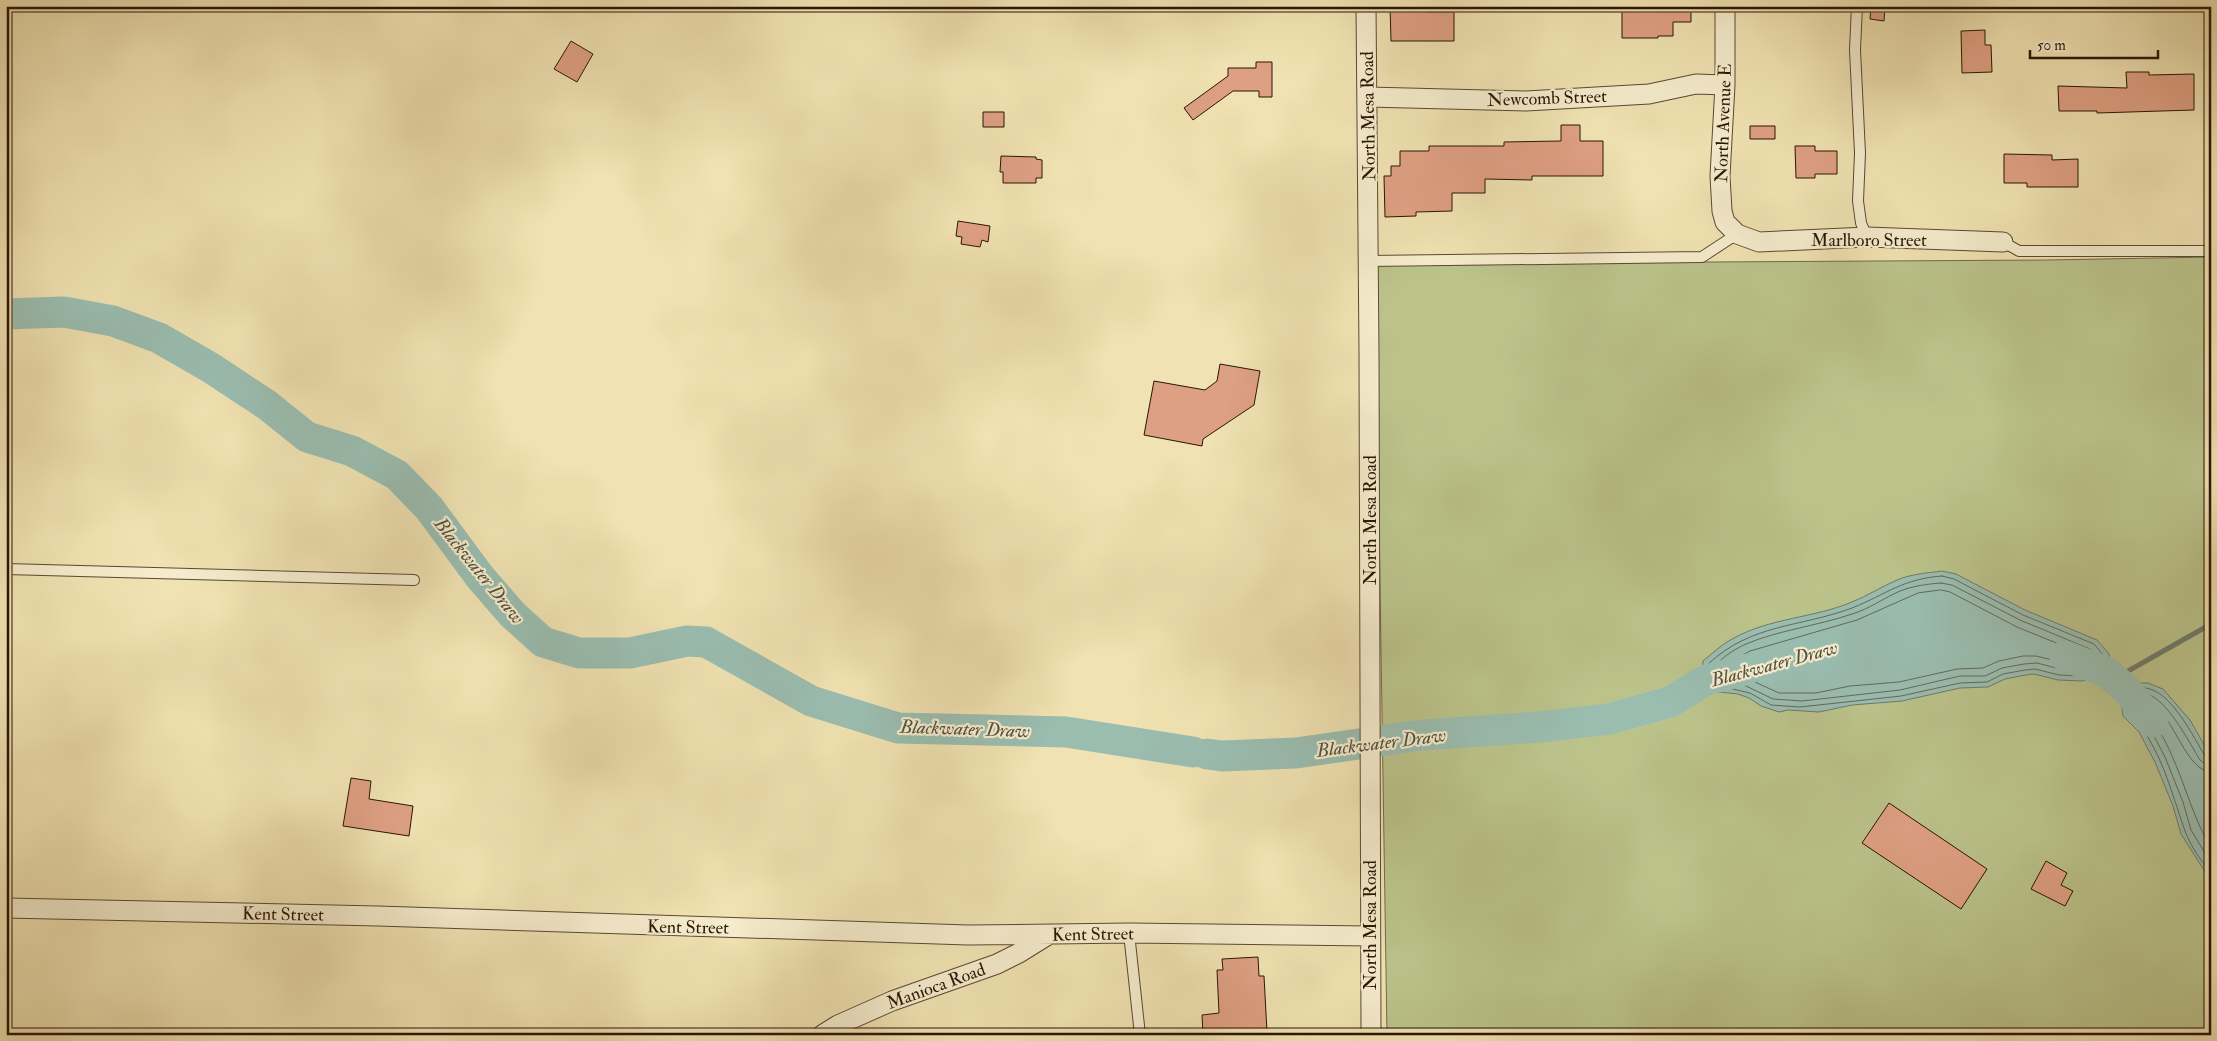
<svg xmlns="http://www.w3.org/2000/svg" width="2217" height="1041" viewBox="0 0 2217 1041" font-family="'IM FELL Double Pica',serif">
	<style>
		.green { fill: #bbc38b; stroke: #726c48 }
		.water { fill: #9abdb0; stroke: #6d7a6b }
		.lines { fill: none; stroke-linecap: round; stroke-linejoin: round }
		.shore { stroke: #62695a; stroke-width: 1 }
		.stream { stroke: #6d7a6b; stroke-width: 5 }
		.river { stroke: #9abdb0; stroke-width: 31 }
		.building { fill: #dea083; stroke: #2a1504 }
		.service-casing { stroke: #5c4830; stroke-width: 12 }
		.minor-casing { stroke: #5c4830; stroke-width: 21 }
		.service { stroke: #f5eccd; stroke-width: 10 }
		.minor { stroke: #f5eccd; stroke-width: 19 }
		.labels { text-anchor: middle; stroke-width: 4.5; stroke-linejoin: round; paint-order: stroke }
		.street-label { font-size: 18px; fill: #2a1504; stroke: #f5eccd }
		.water-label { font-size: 19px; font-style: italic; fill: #515040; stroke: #f5eccd }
	</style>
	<rect width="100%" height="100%" fill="#f0e2b2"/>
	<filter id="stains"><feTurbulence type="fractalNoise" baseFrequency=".004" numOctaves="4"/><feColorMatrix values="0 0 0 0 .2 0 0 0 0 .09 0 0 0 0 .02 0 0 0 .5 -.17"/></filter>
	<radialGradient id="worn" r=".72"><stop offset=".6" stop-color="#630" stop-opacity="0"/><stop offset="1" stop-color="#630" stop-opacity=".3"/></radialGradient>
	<path class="green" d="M2211,257V1035H1387L1375,264L2047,260Z"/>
	<path class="water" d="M1942,571L1956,574L2025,610L2097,640L2109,654L2110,664L2106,672L2102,675L2082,681L2058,680L2034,674L2026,675L2005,679L1988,687L1960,688L1902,701L1852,705L1819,712L1788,710L1779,712L1761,706L1749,698L1738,694L1719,692L1712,689L1702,672L1703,661C1713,653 1722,644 1734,638C1770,618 1814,618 1852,602C1867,596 1881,587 1897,580C1911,574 1927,573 1942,571Z
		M2137,683H2148L2163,689L2190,720L2211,757V881L2181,834L2173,806L2155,762L2139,732L2123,716L2121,702L2122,693L2130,685Z"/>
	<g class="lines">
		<path class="shore" d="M1942,576L1954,579L2023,615L2094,644L2104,656L2105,663L2102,668L2081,676L2059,675L2035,669L2025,670L2003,674L1987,682L1960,683L1901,696L1800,707L1771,705L1750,693L1715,685L1707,671L1708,664C1753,623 1798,628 1852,608C1887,594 1902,579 1942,576Z
			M1941,583L1952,585L2020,620L2090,649L2097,655L2098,662L2096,665L2080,670L2060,669L2037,663L2024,664L2002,668L1985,676H1960L1900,690L1802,701L1773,699L1742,684L1722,682L1718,679L1713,670C1718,659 1735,649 1746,644C1779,630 1817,626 1852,614C1869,609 1884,598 1900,591C1913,586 1927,584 1941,583Z
			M1941,590L1950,592L2017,627L2086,655L2088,659L2079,662H2061L2036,656H2023L1999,661L1983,668L1957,669L1899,682L1850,686L1816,693H1779L1744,677L1725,674L1723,671L1731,662L1750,651L1857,620L1918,593Z
			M2211,758L2205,756C2192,735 2166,679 2135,689C2129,691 2126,697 2126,704C2127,716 2135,720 2142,728C2147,734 2150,742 2154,748C2168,775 2175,803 2185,831C2190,845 2201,861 2211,873
			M2211,764L2204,763L2200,760C2191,746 2156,675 2133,698L2134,711L2148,725L2165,757L2183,802L2191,830L2211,863
			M2211,772C2182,771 2170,697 2141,702V707C2179,747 2184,803 2211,848"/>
		<path class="stream" d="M2114,679L2211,624"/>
		<path class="river" d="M6,314L64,312L113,321L159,338L211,368L267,405L307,437L352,451L397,475L429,508L480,577L513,615L543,642L579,653H630L687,641L706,642L811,701L898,728L1066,732L1193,752
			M2065,656L2106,672L2126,689L2153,722
			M1207,754L1222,756L1296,753L1421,735L1540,727L1609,719L1670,702L1706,680L1748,669"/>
	</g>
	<path class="building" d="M1390,6H1426V12H1454V41H1391Z
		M1639,6H1691V22H1673V36H1658V38H1622V11H1639Z
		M1871,6H1885L1884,21L1870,19Z
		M1985,30V45H1991L1992,72L1962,73L1961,31Z
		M571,41L593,54L577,82L554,69Z
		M1256,62H1272V97H1259V91H1233L1193,120L1184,108L1228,76V68H1256Z
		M2126,72H2149V75L2194,74V110L2097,113V111H2059L2058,86L2127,88Z
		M983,112H1004V127H983Z
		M1561,125H1580V141H1603V176H1532V180L1485,179V193H1452V211L1416,212V216L1385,217L1384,176H1391V166H1400V151H1429V146H1504V142L1561,141Z
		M1750,126H1775V139H1750Z
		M1795,146H1815V151H1837V174H1815V178H1796Z
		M2004,154L2052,155V160L2078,159V187H2027V183H2004Z
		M1001,156L1036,157V159L1042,160V178H1036V183H1003V172H1000Z
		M958,221L990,226L988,242L982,240L980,247L961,244L962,237L956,236Z
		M1220,364L1260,371L1254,405L1203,439L1202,446L1144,435L1154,381L1205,390L1217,381Z
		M351,778L371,781L369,799L413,806L409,836L343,826Z
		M1889,803L1987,869L1961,909L1862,843Z
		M2046,861L2067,873L2061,885L2073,891L2065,906L2031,889Z
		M1258,957L1259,976H1264L1267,1032L1203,1035L1202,1015L1219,1013L1217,970H1223L1222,959Z"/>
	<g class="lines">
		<defs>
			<path id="service" d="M1857,6L1855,50L1860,153L1858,201L1861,223L1867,237
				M2003,242L2019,251H2211
				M1368,261L1702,257L1737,234
				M6,569L414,580
				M1129,933L1140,1035"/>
			<path id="minor" d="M1366,6L1369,353L1371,1035
				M1725,6V85L1720,176L1722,211L1725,222L1737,234L1759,242L1867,237L2003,242
				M1368,97L1526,101L1649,94L1696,84L1725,85
				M6,908L378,916L968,935L1129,933L1370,936
				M822,1035L838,1025L892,1001L997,964L1019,953L1048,935"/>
		</defs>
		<use href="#service" class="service-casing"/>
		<use href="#minor" class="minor-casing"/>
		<use href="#service" class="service"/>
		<use href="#minor" class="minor"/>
	</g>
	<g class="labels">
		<g class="street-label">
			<text transform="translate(1547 98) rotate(-2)" y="6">Newcomb Street</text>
			<text transform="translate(1368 116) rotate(-91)" y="6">North Mesa Road</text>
			<text transform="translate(1723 123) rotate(-88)" y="6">North Avenue E</text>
			<text x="1869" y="246">Marlboro Street</text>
			<text transform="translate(1370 520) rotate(-90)" y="6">North Mesa Road</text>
			<text transform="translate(283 914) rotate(1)" y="6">Kent Street</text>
			<text transform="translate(1370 925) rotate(-90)" y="6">North Mesa Road</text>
			<text transform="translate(688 927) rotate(1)" y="6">Kent Street</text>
			<text transform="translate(1093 934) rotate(-1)" y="6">Kent Street</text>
			<text transform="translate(936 986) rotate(-20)" y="6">Manioca Road</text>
		</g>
		<g class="water-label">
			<text transform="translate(480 570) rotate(51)" y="7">Blackwater Draw</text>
			<text transform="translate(1774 663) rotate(-15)" y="7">Blackwater Draw</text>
			<text transform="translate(965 728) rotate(2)" y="7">Blackwater Draw</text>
			<text transform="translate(1381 742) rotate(-7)" y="7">Blackwater Draw</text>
		</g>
	</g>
	<rect width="2217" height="1041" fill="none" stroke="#f0e2b2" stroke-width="25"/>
	<rect x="8" y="8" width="2202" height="1026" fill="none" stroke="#2a1504" stroke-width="2.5"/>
	<rect x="12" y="12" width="2192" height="1016" fill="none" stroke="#2a1504"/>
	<path d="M2030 50v8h128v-8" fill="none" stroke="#2a1504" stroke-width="2.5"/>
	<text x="2037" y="50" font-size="15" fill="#2a1504" stroke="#f5eccd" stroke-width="4" paint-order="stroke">50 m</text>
	<rect width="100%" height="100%" filter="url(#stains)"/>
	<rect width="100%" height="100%" fill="url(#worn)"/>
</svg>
